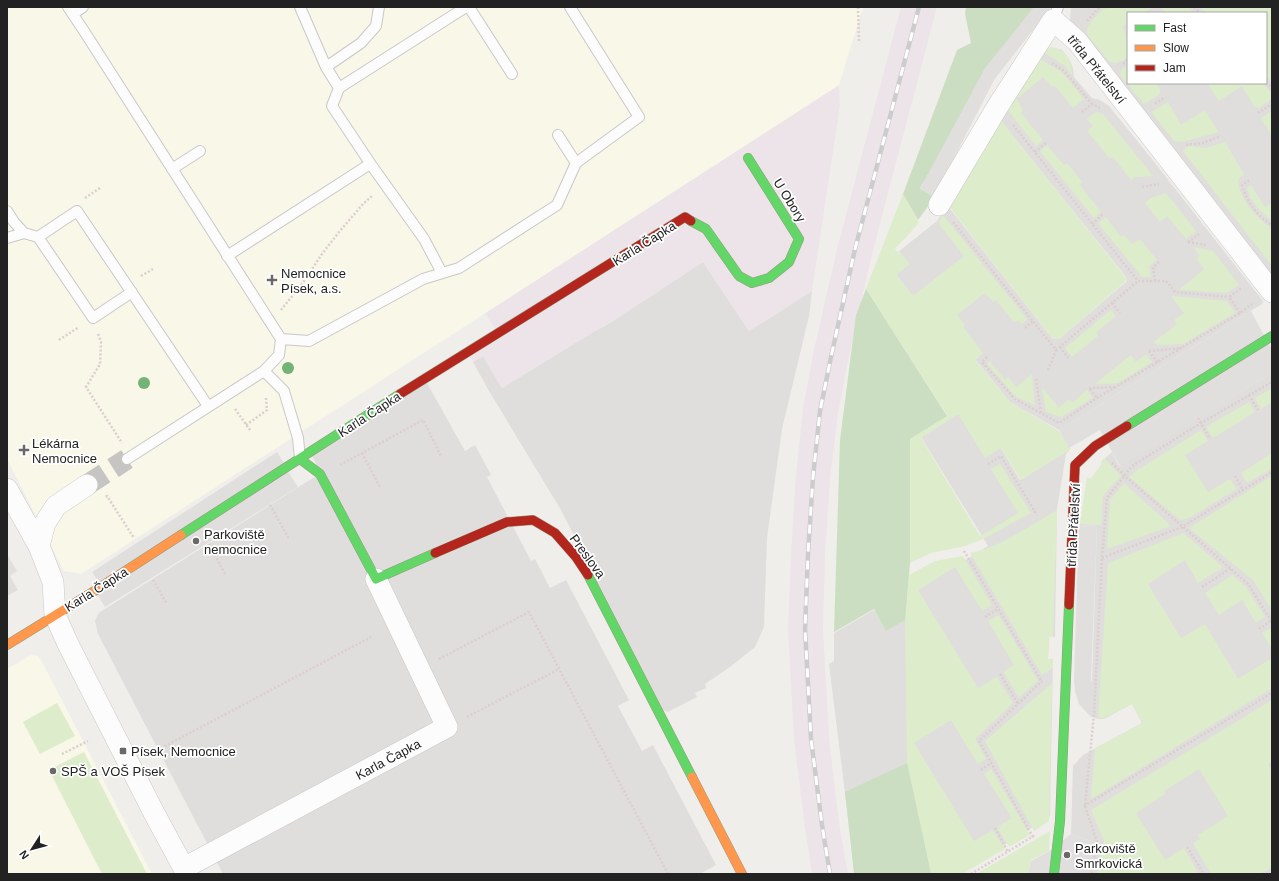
<svg xmlns="http://www.w3.org/2000/svg" width="1279" height="881" viewBox="0 0 1279 881" font-family="Helvetica,sans-serif">
	<style>
		.residential { fill: #dfdedc; fill-rule: evenodd }
		.industrial { fill: #ede4e9 }
		.education { fill: #f8f7e8 }
		.grass { fill: #ddeccb }
		.forest { fill: #cbdec1 }
		.parking { fill: #e0dfde }
		.lines { fill: none; stroke-linecap: round; stroke-linejoin: round }
		.street-tunnel { stroke: #c7c5c3; stroke-width: 21; stroke-dasharray: 21 10; stroke-linecap: butt }
		.lane-casing { stroke: #c9c8c7; stroke-width: 12 }
		.street-casing { stroke: #c9c8c7; stroke-width: 22 }
		.fast-casing { stroke: #999a82; stroke-width: 10 }
		.slow-casing { stroke: #999a82; stroke-width: 10 }
		.jam-casing { stroke: #999a82; stroke-width: 10 }
		.path { stroke: #dccecd; stroke-width: 2.5; stroke-dasharray: 2 2; stroke-linecap: butt }
		.lane { stroke: #fdfcfc; stroke-width: 10 }
		.street { stroke: #fdfcfc; stroke-width: 21 }
		.fast { stroke: #63d668; stroke-width: 9 }
		.slow { stroke: #ff974d; stroke-width: 9 }
		.jam { stroke: #b3261e; stroke-width: 9 }
		.rail-casing { stroke: #ccc; stroke-width: 4.5 }
		.rail { stroke: #fff; stroke-width: 3; stroke-dasharray: 9; stroke-linecap: butt }
		.tree { fill: #73b476 }
		.poi-dot { fill: #6a6968; stroke: #fff; stroke-width: 1.5 }
		.labels { text-anchor: middle; stroke-width: 3.5; stroke-linejoin: round; paint-order: stroke }
		.street-label { font-size: 13px; fill: #222; stroke: #fff }
		.poi-label { font-size: 13px; fill: #222; stroke: #fff; text-anchor: start }
	</style>
	<rect width="100%" height="100%" fill="#f0eeeb"/>
	<path class="residential" d="M1071,7H1272V278L1073,29L1070,21ZM1128,13H1266V83H1128Z
		M1051,47L1062,50L1070,61L1073,68L1074,77L1092,98L1100,100L1109,106L1155,163L1263,301L1262,304L1059,430L1010,402L966,348L913,296L896,275L909,264L900,253L898,252L937,221L947,205L1052,338L1059,339L1127,281L1126,277L997,116L1045,51Z
		M703,262L749,331L812,291L809,316L782,429L767,538L764,627L755,647L730,667L705,684L706,688L695,693L697,697L668,712L663,710L561,510L489,391L473,362L483,356L502,388L593,332L605,326Z
		M1272,373V874H1088L1091,841L1071,834L1073,766L1083,755L1142,723L1132,704L1104,719H1098L1090,716L1079,704L1075,691L1074,680L1092,681L1097,526L1080,525L1090,480L1102,464L1101,462L1112,452L1119,466Z
		M427,383L465,451L475,445L491,475L487,477L531,561L535,559L550,588L566,580L629,700L618,706L642,751L653,745L716,865L700,874H223L98,634L95,621L97,616L100,612L321,473L312,456Z
		M963,411L999,445L1020,480L1070,449L1066,454L1057,509L1055,637H1049L1048,659H1053L1050,816L958,874H855L829,664L834,661V633L874,610L886,630L908,596L988,546L921,437Z"/>
	<path class="industrial" d="M901,7H937L872,254L848,361L838,414L830,479L825,555L823,629L829,738L839,823L848,874H812L805,828L794,740L788,629L791,554L796,475L803,408L813,354L838,245Z
		M839,85L840,105L812,291L749,331L703,262L605,326L593,332L502,388L483,356L473,362L465,348L495,329L485,313Z"/>
	<path class="education" d="M7,7H863L839,85L743,147L81,574L64,571L7,459Z
		M31,655L38,656L41,660L152,874H7V669Z"/>
	<path class="grass" d="M1122,7H1153L1144,13H1128V23L1122,27L1128,38V57C1121,61 1116,66 1109,61L1088,36C1083,26 1096,17 1103,9Z
		M1161,7H1189L1193,13H1165Z
		M1200,7H1272V82L1266,76V13H1206Z
		M1051,47C1070,52 1070,60 1073,77L1065,66L1043,52Z
		M1039,58L1063,73L1084,99L1073,108L1054,85L1052,87L1043,77L1017,99L1023,110L1021,113L1043,140L1036,146L1004,105Z
		M1128,65V83H1156L1161,91L1159,93L1160,94L1146,103H1143L1120,75C1119,70 1124,68 1128,65Z
		M1207,83H1262L1272,93V99L1258,108L1257,107L1255,108L1242,86L1219,101Z
		M1168,102L1181,125L1205,110L1218,131L1216,133L1182,142L1174,141L1151,112Z
		M1272,111V136L1261,118Z
		M1096,112L1103,114L1153,176L1135,177L1131,180L1113,157L1110,159L1087,131L1093,126L1087,119Z
		M998,117L1126,278V281L1059,339L1051,337L948,205Z
		M1225,142L1244,174L1238,179C1239,199 1256,217 1272,229V266L1183,151L1186,147L1191,146L1206,148Z
		M1047,145L1064,165L1067,163L1082,182L1079,184L1101,212L1094,218L1040,151Z
		M1251,185L1265,207L1272,203V220C1261,213 1250,201 1247,188Z
		M1166,193L1196,231L1186,239L1167,216L1160,222L1145,203L1151,198Z
		M903,194L919,223L895,249L899,254L901,253L909,264L896,275L913,296L964,256L938,223L943,215L1027,319L1022,324L1018,320L1014,322L996,300L993,302L985,293L957,315L965,325L963,327L983,353L975,360L1010,402L1059,431L1071,449L1021,480L1001,448L985,458L958,414L921,438L980,536L1018,513L991,469L1000,464L1031,513L983,539L965,546L931,553L910,563V439L947,415L866,289Z
		M1106,217L1121,237L1124,235L1132,244L1140,239L1157,260L1149,266L1151,277H1142L1098,223Z
		M1193,247L1213,251L1239,285L1226,293L1179,290L1204,269L1196,259L1200,256Z
		M1171,296L1227,301L1235,313L1183,344L1157,345L1154,342L1177,324L1174,320L1184,313Z
		M1111,310L1116,316L1096,332L1098,336L1072,357L1065,348Z
		M1146,354L1152,362L1118,383L1095,384L1131,355L1136,362Z
		M990,361L1005,380L1008,377L1016,387L1032,374L1035,405L1016,397L987,364Z
		M1042,387L1059,408L1069,399L1072,403L1087,390L1093,398L1061,417L1046,412Z
		M1272,388V402L1261,409L1255,398Z
		M1249,402L1255,412L1213,438L1206,427Z
		M1201,430L1208,441L1185,455L1208,492L1230,479L1237,489L1187,519L1180,520L1129,477L1133,473Z
		M1272,453V468L1247,483L1241,473Z
		M1104,458L1121,476L1103,496L1101,525L1080,524L1087,477L1090,479L1103,464L1101,462Z
		M1272,476V611L1253,580L1189,528Z
		M1124,483L1171,526L1107,549L1110,500Z
		M1057,510L1053,637H1049L1048,659L1053,660V668L1042,675L970,553C998,548 1032,525 1057,510Z
		M1183,533L1223,567L1198,583L1185,560L1148,584L1181,638L1205,624L1238,679L1272,658V688L1091,799L1095,748L1143,723L1132,704L1104,718H1098L1108,563Z
		M963,556L992,605L982,611L955,567L918,590L978,688L997,677L1013,703L975,739L986,759L978,764L951,720L914,743L974,841L993,830L1005,849L962,874H931L907,763L905,620L909,575L935,561Z
		M1232,575L1246,587L1265,617L1256,623L1242,600L1219,615L1205,593Z
		M999,615L1038,681L1019,697L1003,672L1014,665L988,621Z
		M1272,627V649L1262,633Z
		M1052,683L1049,821L1034,831L985,741Z
		M1272,700V762L1268,764L1272,771V868L1259,874H1211L1193,843L1200,839L1198,835L1228,816L1199,769L1164,791L1165,794L1136,813L1165,860L1184,848L1199,874H1097L1104,841L1091,810Z
		M57,703L75,736L40,754L23,722Z
		M84,752L147,874H102L49,770Z
		M991,769L1030,835L1009,847L997,827L1012,818L984,774Z
		M1050,831L1049,851L1031,860L1028,874H976Z"/>
	<path class="forest" d="M966,7H1034L952,134L920,188L935,197L918,220L903,194L957,50L971,43L965,14Z
		M866,289L947,416L910,439V563L905,620L886,631L874,609L834,632L840,440L856,315Z
		M907,763L931,874H854L845,792Z"/>
	<path class="parking" d="M1034,7H1051L994,80L934,197L920,189L985,68Z
		M1251,311L1272,350V373L1120,466L1100,430L1069,448L1059,430Z
		M277,452L284,463L99,583L92,572Z
		M287,470L298,487L105,607L97,594Z
		M1079,525L1097,526L1091,681H1074Z
		M7,554L17,571L10,576L18,590L7,596Z
		M1071,834L1091,841V858L1089,874H1028L1031,861L1048,852Z"/>
	<g class="lines">
		<path class="street-tunnel" d="M87,485L127,459"/>
		<defs>
			<path id="lane" d="M68,7L84,31L281,339L279,355L264,371L127,459
				M300,7L326,67L361,43L376,26L379,7
				M469,7L512,74
				M73,14L83,7
				M1053,20L1058,7
				M326,67L339,88
				M558,135L576,163
				M172,169L200,151
				M7,211L14,222L24,233
				M38,237L93,318L132,292
				M7,238L24,233L38,237L77,211L208,406
				M227,256L370,164
				M442,273L424,239L372,166L332,106L339,88L466,7
				M281,339L309,341L423,279L459,268L557,205L576,163L639,117L570,7
				M264,371L284,391L298,438L300,459"/>
			<path id="street" d="M939,205L998,106L1053,20L1077,41L1272,292
				M7,489L39,546L53,582L55,615L68,644L154,813L187,874
				M39,546L45,523L56,506L87,485
				M184,868L447,727L376,579"/>
			<path id="fast" d="M691,221L706,229L739,276L752,283L769,278L789,262L799,239L748,158
				M1127,426L1272,336
				M300,459L320,474L376,579L435,553
				M181,535L400,394
				M588,575L692,777
				M1054,874L1060,821L1069,605"/>
			<path id="slow" d="M7,645L96,590L181,535
				M692,777L742,874"/>
			<path id="jam" d="M400,394L685,217L691,221
				M435,553L507,522L533,520L555,533L576,557L588,575
				M1069,605L1075,465L1095,446L1127,426"/>
		</defs>
		<use href="#lane" class="lane-casing"/>
		<use href="#street" class="street-casing"/>
		<use href="#fast" class="fast-casing"/>
		<use href="#slow" class="slow-casing"/>
		<use href="#jam" class="jam-casing"/>
		<path class="path" d="M858,7L859,41
			M1194,7L1200,13
			M1087,21L1100,7
			M1052,63L1063,70L1092,104
			M1123,64L1128,60
			M1266,82L1272,88
			M1155,104L1165,97
			M1082,112L1092,104L1100,108
			M1258,113L1272,104
			M1013,125L1138,281H1166L1175,292L1229,297
			M1186,145L1203,143L1221,136
			M1035,152L1046,143
			M1249,180L1242,185C1247,202 1257,216 1272,225
			M1142,187L1159,184
			M85,198L100,188
			M953,222L1056,350L1138,281
			M1092,224L1103,214
			M1188,242L1207,245
			M1188,242L1199,234
			M141,276L153,269
			M1155,281L1153,267L1159,262
			M1112,303L1120,313
			M281,310L302,284L322,254L339,232L363,204L373,195
			M1240,313L1229,297L1242,288
			M1025,328L1033,321
			M98,334L101,342L100,364L86,387L122,443
			M59,340L79,327
			M1060,347L1069,359
			M1149,351L1182,348
			M1149,351L1158,363
			M987,357L982,362L1015,399L1059,423L1097,398L1240,313L1252,304
			M1048,370L1056,350
			M1036,379L1041,414
			M1089,388L1117,387
			M1090,389L1097,398
			M1249,395L1258,410
			M235,409L250,430
			M1198,418L1210,439
			M246,425L267,410L266,398
			M362,453L380,487
			M1112,463L1125,476L1248,584L1272,622
			M988,464L1001,456L1037,515
			M340,465L423,420L441,456
			M1235,476L1243,490
			M106,497L107,496L134,538
			M270,505L289,539
			M209,544L225,574
			M964,551L1042,682
			M1102,558L1182,527L1272,472
			M153,580L167,604
			M1202,587L1231,568
			M985,617L998,609
			M1259,629L1271,621
			M439,659L529,612L668,874
			M1000,674L1018,704
			M467,717L559,669
			M154,752L371,637
			M62,754L88,741
			M981,770L991,763
			M1084,806L1272,693
			M995,828L1008,852
			M1033,837L979,741L1042,681
			M1187,847L1204,874
			M971,874L1035,835
			M1092,874L1097,842L1085,806L1094,714L1102,558L1107,498L1132,466L1201,423L1272,382
			M1270,874L1272,873"/>
		<use href="#lane" class="lane"/>
		<use href="#street" class="street"/>
		<use href="#fast" class="fast"/>
		<use href="#slow" class="slow"/>
		<use href="#jam" class="jam"/>
		<defs>
			<path id="rail" d="M830,874L822,825L811,739L805,629L808,554L813,477L820,411L831,357L855,249L919,7"/>
		</defs>
		<use href="#rail" class="rail-casing"/>
		<use href="#rail" class="rail"/>
	</g>
	<g class="tree">
		<circle cx="288" cy="368" r="6"/>
		<circle cx="144" cy="383" r="6"/>
	</g>
	<g class="poi-dot">
		<path d="M270 274h4v4h4v4h-4v4h-4v-4h-4v-4h4z"/>
		<path d="M22 444h4v4h4v4h-4v4h-4v-4h-4v-4h4z"/>
		<circle cx="196" cy="541" r="4"/>
		<rect x="119" y="747" width="8" height="8" rx="2"/>
		<circle cx="53" cy="771" r="4"/>
		<circle cx="1067" cy="855" r="4"/>
	</g>
	<g class="labels">
		<g class="street-label">
			<text transform="translate(1097 69) rotate(51)" y="5">třída Přátelství</text>
			<text transform="translate(790 200) rotate(58)" y="5">U Obory</text>
			<text transform="translate(644 243) rotate(-32)" y="5">Karla Čapka</text>
			<text transform="translate(369 414) rotate(-33)" y="5">Karla Čapka</text>
			<text transform="translate(1073 525) rotate(-87)" y="5">třída Přátelství</text>
			<text transform="translate(588 556) rotate(54)" y="5">Preslova</text>
			<text transform="translate(96 589) rotate(-32)" y="5">Karla Čapka</text>
			<text transform="translate(388 759) rotate(-28)" y="5">Karla Čapka</text>
		</g>
		<g class="poi-label">
			<text x="281" y="278">Nemocnice<tspan x="281" dy="15">Písek, a.s.</tspan></text>
			<text x="32" y="448">Lékárna<tspan x="32" dy="15">Nemocnice</tspan></text>
			<text x="204" y="539">Parkoviště<tspan x="204" dy="15">nemocnice</tspan></text>
			<text x="131" y="756">Písek, Nemocnice</text>
			<text x="61" y="776">SPŠ a VOŠ Písek</text>
			<text x="1075" y="853">Parkoviště<tspan x="1075" dy="15">Smrkovická</tspan></text>
		</g>
	</g>
	<rect width="1279" height="881" fill="none" stroke="#222222" stroke-width="16"/>
	<rect x="1127" y="12" width="140" height="72" fill="#ffffff" stroke="#a7a7a7"/>
	<rect x="1135" y="25" width="20" height="6" fill="#63d668" stroke="#a7a7a7"/>
	<text x="1163" y="32" font-size="12" fill="#222222">Fast</text>
	<rect x="1135" y="45" width="20" height="6" fill="#ff974d" stroke="#a7a7a7"/>
	<text x="1163" y="52" font-size="12" fill="#222222">Slow</text>
	<rect x="1135" y="65" width="20" height="6" fill="#b3261e" stroke="#a7a7a7"/>
	<text x="1163" y="72" font-size="12" fill="#222222">Jam</text>
	<g transform="translate(32 849) rotate(234)" stroke="#ffffff" stroke-width="3" paint-order="stroke">
	<path d="M0-3L7 15L0 10L-7 15Z" fill="#222222"/>
	<text y="-6" font-size="11" font-weight="bold" text-anchor="middle" fill="#222222">N</text>
	</g>
</svg>
